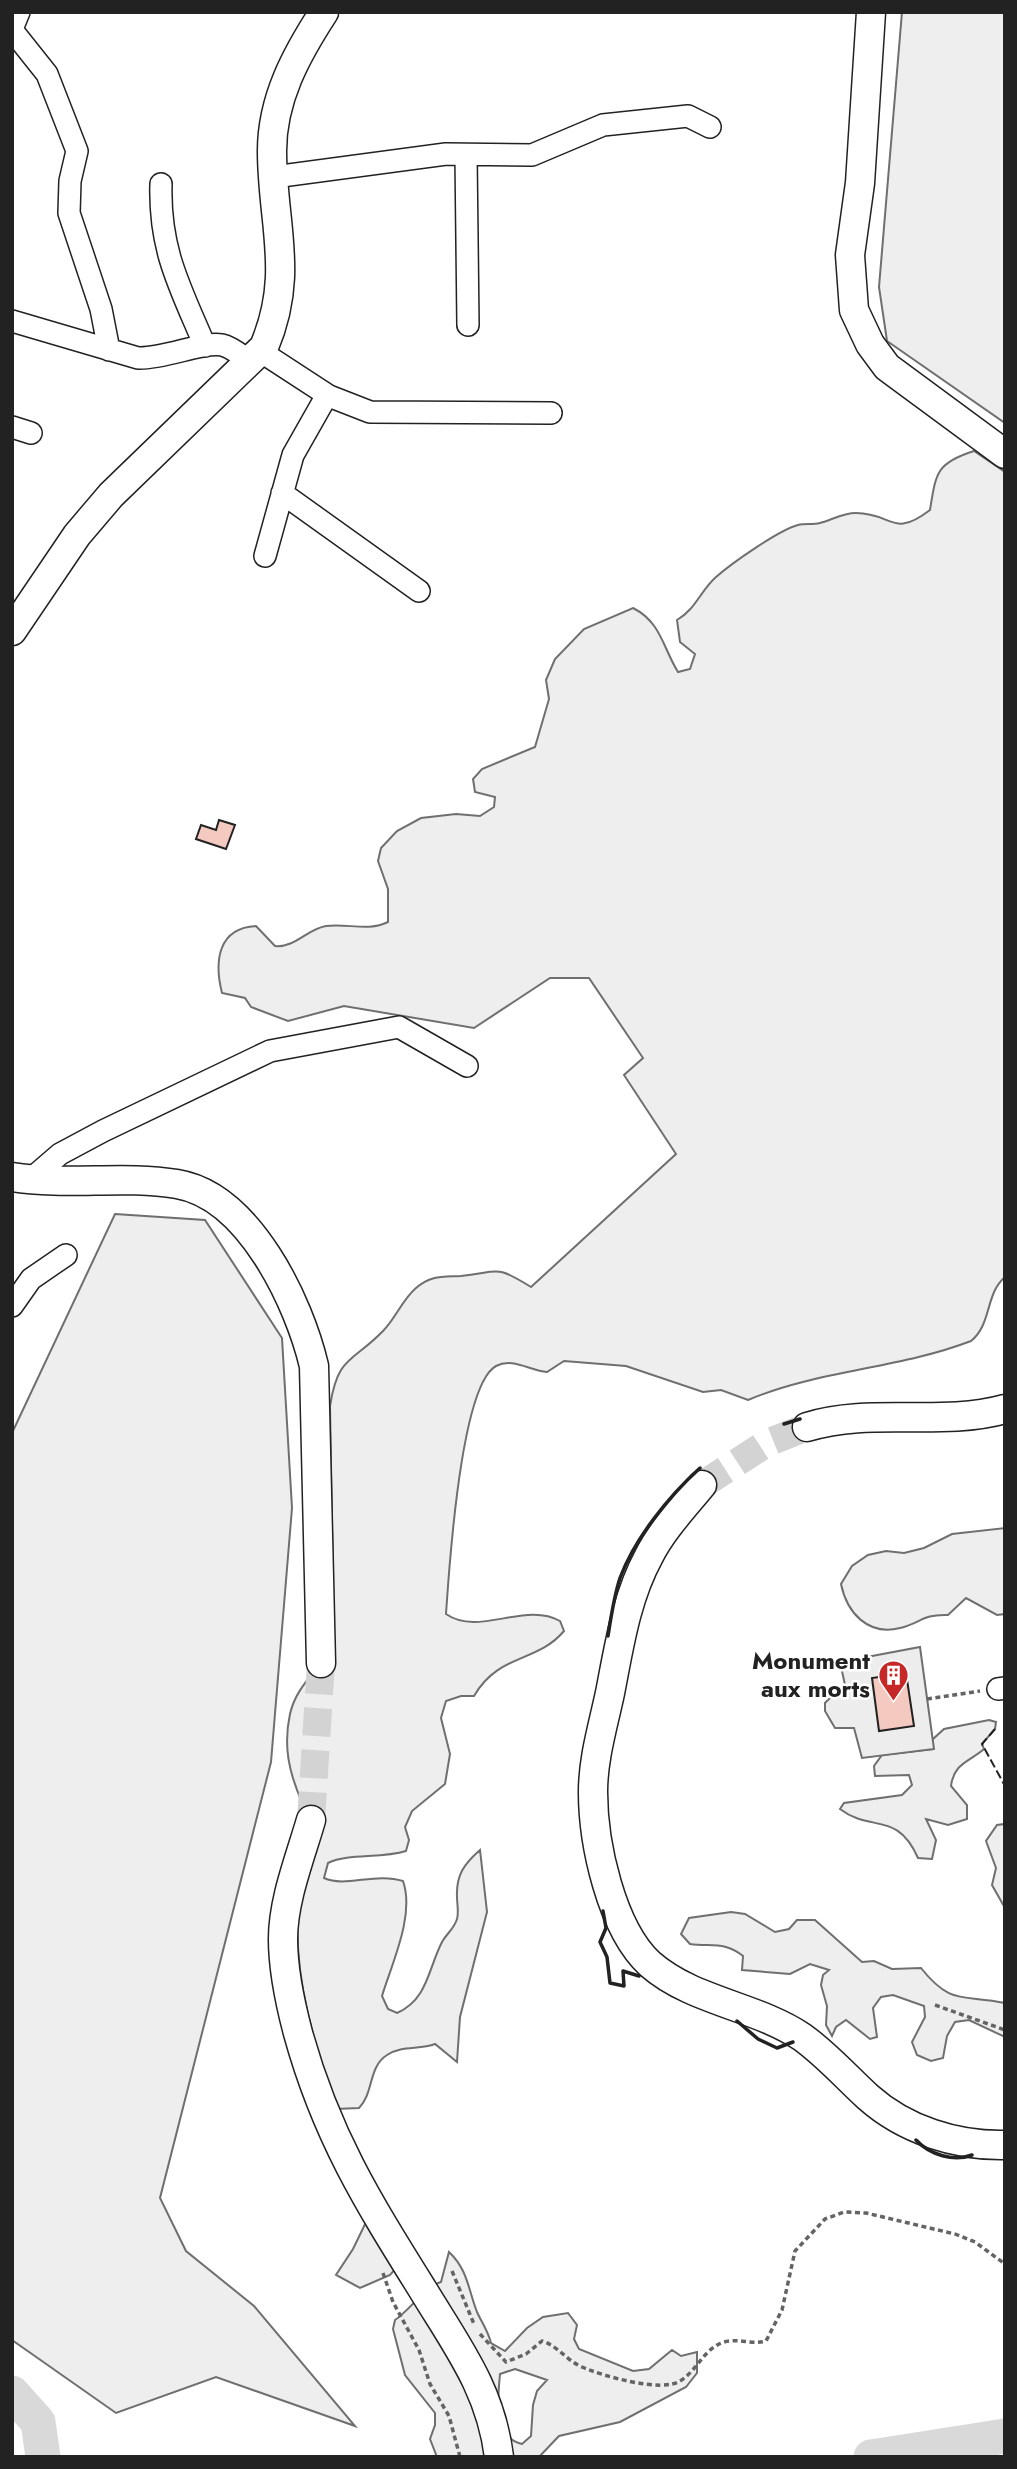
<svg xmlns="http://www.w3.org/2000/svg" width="1017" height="2469" viewBox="0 0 1017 2469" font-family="Jost,sans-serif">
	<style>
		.green { fill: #eee; stroke: #6f6f6f; stroke-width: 2; fill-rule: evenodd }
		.parking { fill: #ededed; stroke: #6f6f6f; stroke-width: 2 }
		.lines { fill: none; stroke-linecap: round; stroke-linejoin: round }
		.river { stroke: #d9d9d9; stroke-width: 35 }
		.building { fill: #f3c9c0; stroke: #222; stroke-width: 2 }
		.major-tunnel { stroke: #d3d3d3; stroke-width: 28; stroke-dasharray: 28 14; stroke-linecap: butt }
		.minor-casing { stroke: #222; stroke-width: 24 }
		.major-casing { stroke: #222; stroke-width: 31 }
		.path { stroke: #646464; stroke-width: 3.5; stroke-dasharray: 5 3.5; stroke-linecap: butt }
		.minor { stroke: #fff; stroke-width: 21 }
		.major { stroke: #fff; stroke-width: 28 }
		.fence { stroke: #222; stroke-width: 2; stroke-dasharray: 9 3.5; stroke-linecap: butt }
		.wall { stroke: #222; stroke-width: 3.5 }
		.labels { text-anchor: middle; stroke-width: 5; stroke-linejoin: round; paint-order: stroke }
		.poi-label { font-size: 24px; font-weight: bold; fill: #222; stroke: #fff; text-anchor: end }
	</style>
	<rect width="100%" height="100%" fill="#fff"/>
	<path class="green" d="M902,12H1005V423L887,341L879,287Z
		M974,451L1005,472V1277C985,1294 992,1324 971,1341C898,1369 819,1370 748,1400L721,1390L703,1392L626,1366L564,1361L547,1372C530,1371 513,1357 496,1366C460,1386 449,1571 446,1614C479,1637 525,1601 560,1621L564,1631C537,1663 499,1653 474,1696H461L446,1701L441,1718L450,1754L445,1784L412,1811L405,1827L409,1840L406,1851C380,1859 349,1853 328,1863L324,1878C346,1888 375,1872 403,1881C415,1915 392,1963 382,1996L388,2009L397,2013C428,1999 428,1969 442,1942C447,1933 454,1929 457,1919C459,1912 457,1904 457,1897C456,1875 464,1864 480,1850L487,1912L460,2017L457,2062L435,2044C419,2050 402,2045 387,2055C368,2067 374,2093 359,2108L335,2109C316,2048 294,1980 298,1916C299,1884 318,1858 311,1822C310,1815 305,1809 302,1802C289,1773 283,1746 290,1714C297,1683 321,1670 334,1643L330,1406C338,1355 352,1363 383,1331C396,1318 402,1300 416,1288C431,1275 442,1277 461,1276C500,1272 494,1264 531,1287L676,1154L624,1075L643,1058L589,978H550L474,1028L344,1006L288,1021L251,1007L245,998L222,993C214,961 218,928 256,926L275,946C295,948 307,929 326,926C348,923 368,932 388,922V889L378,861L381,848L397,831L421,818L456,814L480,816L494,807L495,797L475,792L473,779L482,769L535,747L549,699L546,680L555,659L584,629L633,608C661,622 663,648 678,672L690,669L695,654L680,642L677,620C696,609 701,590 716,577C732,563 779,530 798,525C805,523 813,525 820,523C832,520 842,513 856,513C893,513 892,539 930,510C936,473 936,463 974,451Z
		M115,1214L205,1220L282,1338L292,1508L271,1762L160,2198L186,2251L254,2306L355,2426L216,2377L116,2413L12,2340V1433Z
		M1005,1528V1614L997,1615L966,1598L948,1615C922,1614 921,1623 900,1628C868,1636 847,1613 841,1584L852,1566L868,1555L886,1551L904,1553L924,1548L952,1534Z
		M989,1720L996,1722L995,1729L982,1744L984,1749C969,1762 954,1763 951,1786L967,1805V1819L948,1825L926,1819L936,1840L932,1859L918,1858C897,1810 871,1833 840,1809L844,1803L902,1795L912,1785L909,1775L875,1776L874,1766L882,1755L933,1749L932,1740L944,1729Z
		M1005,1824V1908L992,1885L996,1868L986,1841L997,1825Z
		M731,1912L745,1914L775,1932L789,1929L797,1920H815L862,1962L874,1961L892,1969L921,1968C951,2006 963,1994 1005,2003V2037L969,2020L955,2022L947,2036L943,2058L931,2061L917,2055L912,2042L925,2017L924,2006L893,1995L881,1997L873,2008L877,2037L870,2039L846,2020L836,2027L832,2036L826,2025L827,2006L821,1985L823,1975L829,1970L810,1964L790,1974L742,1970L743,1956C725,1941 711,1947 690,1944L681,1934L689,1918Z
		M369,2216L399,2265L390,2275L360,2288L336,2275L353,2249Z
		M449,2252C468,2270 468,2289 477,2312C482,2323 488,2331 491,2343L505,2351L527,2328L543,2317L568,2313L577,2325L574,2339L579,2349L633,2371L649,2369L672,2350L681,2356L697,2352V2373L686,2387L620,2422L559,2436L539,2457H437L430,2439L435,2425V2413L405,2375L393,2329L395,2320C410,2310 426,2286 441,2282ZM515,2369L547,2380L537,2391L533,2405L531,2436L522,2444C492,2437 498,2398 500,2374Z"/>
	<path class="parking" d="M920,1647L934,1749L862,1758L854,1728H835L825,1711V1703L830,1698L847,1694L840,1662Z"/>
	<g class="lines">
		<path class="river" d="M12,2393L38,2422L43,2457
			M871,2457L1005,2436"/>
	</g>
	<path class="building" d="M219,820L235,825L226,849L196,839L201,825L216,830Z
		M906,1673L914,1726L879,1731L872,1678Z"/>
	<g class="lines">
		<path class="major-tunnel" d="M702,1485L767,1443L807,1427
			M311,1820L321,1663"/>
		<defs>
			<path id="minor" d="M12,29L19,12
				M12,30L47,74L77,151L70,181L69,213L101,309L109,350
				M466,155L468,325
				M274,177L446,154L532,155L603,125L688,116L710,127
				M161,184C159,250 180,287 205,346
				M12,321L138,358C165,359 203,341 222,345C232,347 243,357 251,362
				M260,351L329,396L370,412L551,413
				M12,427L31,433
				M282,493L419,591
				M265,556L293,455L327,395
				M31,1179L60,1154L103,1131L270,1051L399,1027L467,1066
				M12,1306L31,1279L66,1255
				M998,1689L1005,1688"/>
			<path id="major" d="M871,12L860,183L850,255L854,310L870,344L887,367L1005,454
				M12,631L77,535L111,495L264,347C295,274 272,224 272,151C272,99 296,55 324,12
				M12,1177C67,1186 123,1175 177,1184C249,1196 299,1302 314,1366L321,1663
				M807,1427C871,1407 940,1427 1005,1409
				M702,1485C684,1507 662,1530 649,1556C626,1598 619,1647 610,1693C603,1726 593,1758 593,1792C593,1843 611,1928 650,1964C692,2001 756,2006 802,2037C827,2055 846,2077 868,2097C905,2130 956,2146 1005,2145
				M311,1820C300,1858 283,1900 283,1939C283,1970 290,2003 298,2033C326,2135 368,2202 423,2290C457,2346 491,2390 499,2457"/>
		</defs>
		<use href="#minor" class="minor-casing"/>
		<use href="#major" class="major-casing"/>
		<path class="path" d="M927,1699L980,1691
			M935,2005L1005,2030
			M452,2271L474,2324
			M383,2273L393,2302L419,2350L430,2384L449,2416L460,2457
			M480,2334L506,2362L526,2354L542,2341C558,2346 566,2360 582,2367C603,2376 661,2393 680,2381C698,2370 703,2349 724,2342C739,2338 751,2345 766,2341L782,2310L795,2251L825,2219L844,2212L866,2213L955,2234L975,2242L1005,2264"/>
		<use href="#minor" class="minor"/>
		<use href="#major" class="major"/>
		<path class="fence" d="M995,1729L982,1744L1005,1786"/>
		<path class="wall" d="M784,1424L800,1419
			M608,1636C611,1617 614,1596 620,1578C635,1538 669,1496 700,1468
			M603,1911L606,1928L600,1942L607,1957L610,1983L624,1986L623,1971L639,1976
			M737,2021L758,2039L777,2048L793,2042
			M916,2140C930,2155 954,2162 972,2155"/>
	</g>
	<defs>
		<symbol id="building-pin" viewBox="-11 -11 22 30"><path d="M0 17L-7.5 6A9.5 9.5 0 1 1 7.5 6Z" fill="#c62828" stroke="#fff"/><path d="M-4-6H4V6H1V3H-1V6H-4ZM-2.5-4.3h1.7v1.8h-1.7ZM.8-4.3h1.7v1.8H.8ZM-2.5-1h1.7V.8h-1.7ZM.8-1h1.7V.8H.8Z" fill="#fff"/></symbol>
	</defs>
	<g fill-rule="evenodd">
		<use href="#building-pin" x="876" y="1658" width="35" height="47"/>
	</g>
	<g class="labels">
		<g class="poi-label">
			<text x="870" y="1669">Monument<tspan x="870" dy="28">aux morts</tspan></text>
		</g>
	</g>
	<rect width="1017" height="2469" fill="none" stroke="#222222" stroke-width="28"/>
</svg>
